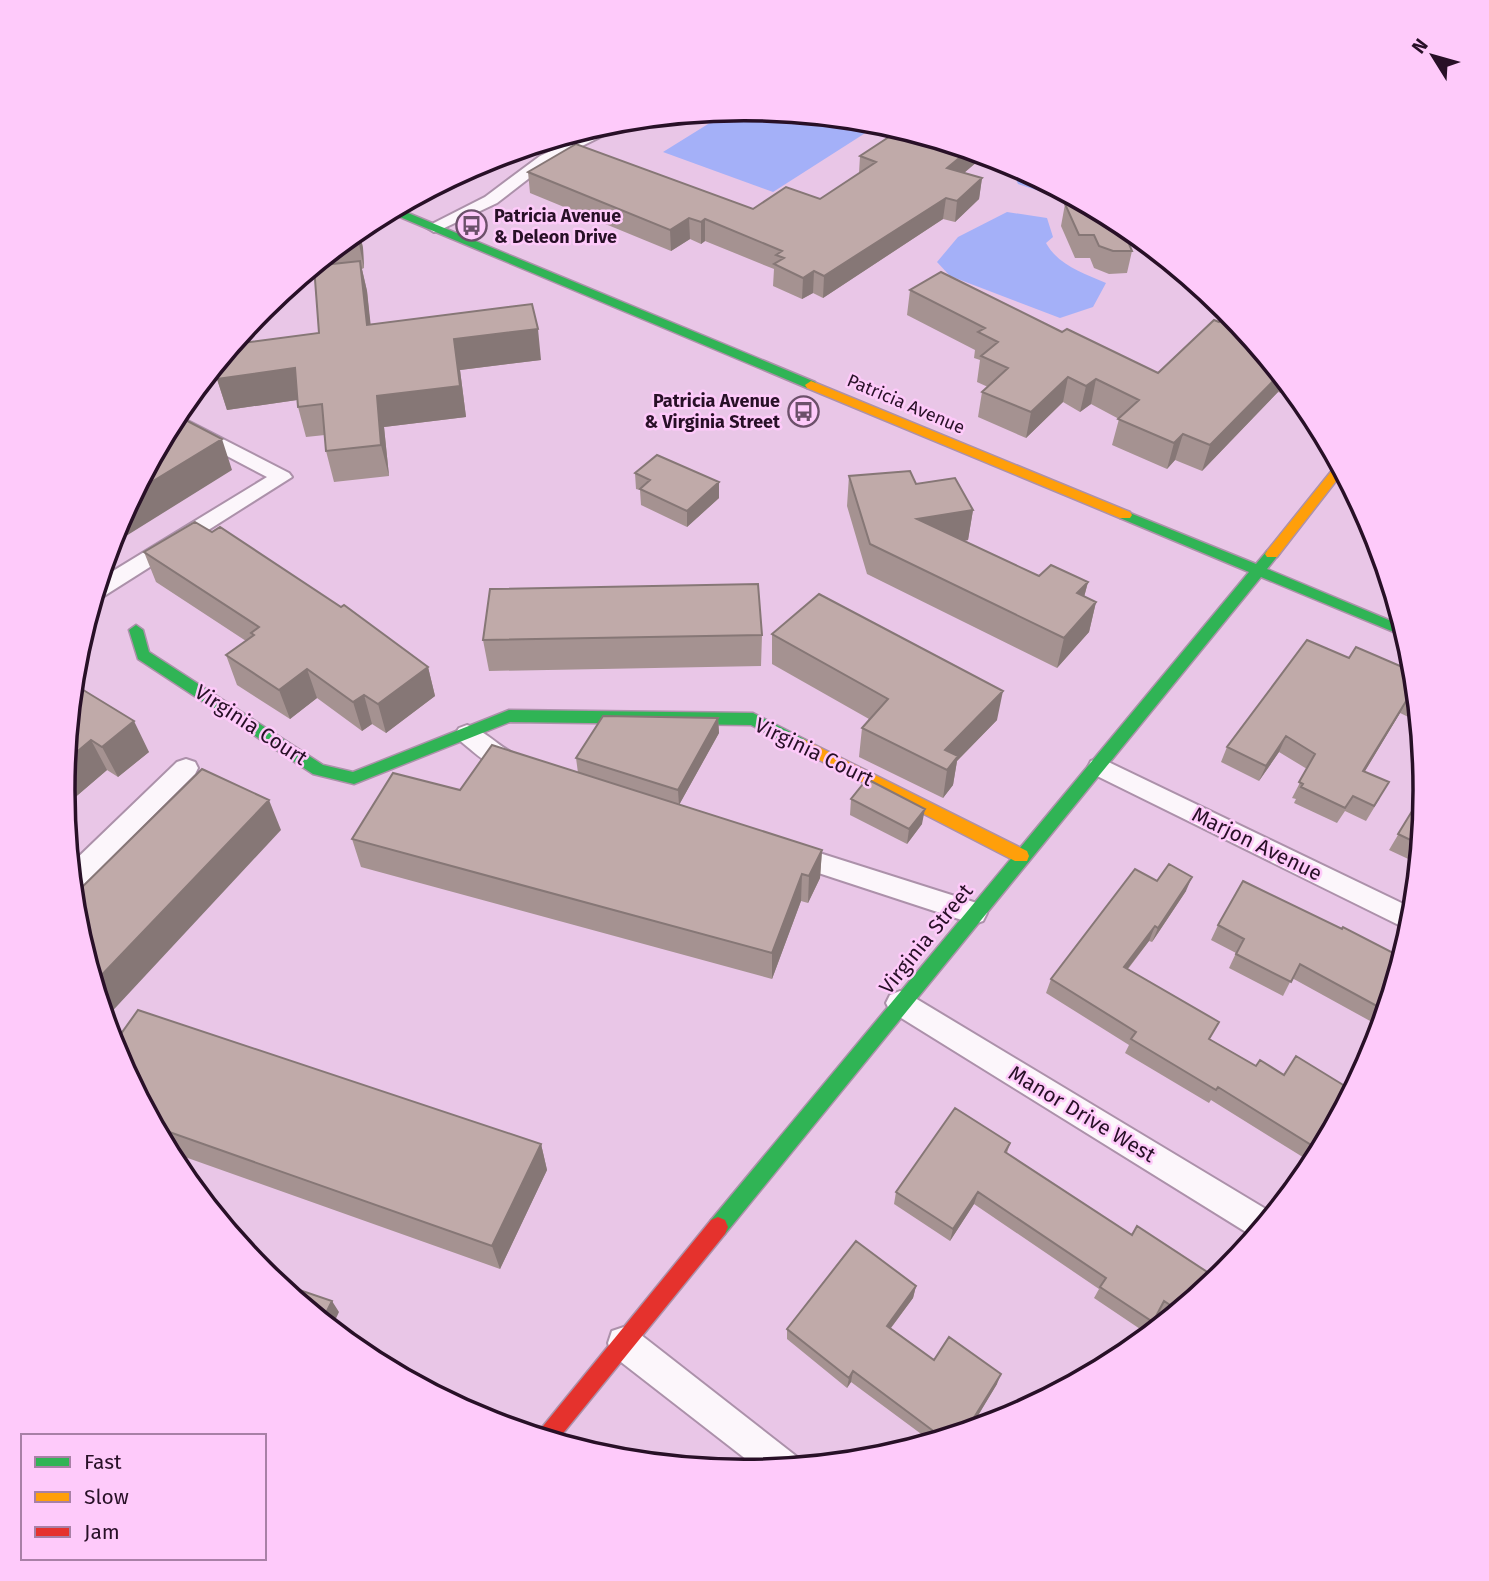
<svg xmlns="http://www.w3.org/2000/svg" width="1489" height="1581" viewBox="0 0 1489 1581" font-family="'Fira Sans',sans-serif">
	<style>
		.water { fill: #a4b0f8 }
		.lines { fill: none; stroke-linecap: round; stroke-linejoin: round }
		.street-casing { stroke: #ac91aa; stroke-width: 4 }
		.fast-casing { stroke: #ac91aa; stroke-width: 3 }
		.slow-casing { stroke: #ac91aa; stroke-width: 3 }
		.jam-casing { stroke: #ac91aa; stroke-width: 3 }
		.street { fill: #fcf6fb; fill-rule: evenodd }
		.fast { fill: #30b455; fill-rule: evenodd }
		.slow { fill: #ff9f0a; fill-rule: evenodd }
		.jam { fill: #e5322d; fill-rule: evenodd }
		.wall { fill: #a59291 }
		.shaded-wall { fill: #867776 }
		.building { fill: #c0aaa9; stroke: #867776; stroke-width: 2 }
		.labels { text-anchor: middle; stroke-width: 5; stroke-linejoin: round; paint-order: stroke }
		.far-poi-label { font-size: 18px; font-weight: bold; fill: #281027; stroke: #fecafa; text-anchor: start }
		.far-street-label { font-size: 18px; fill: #281027; stroke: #fecafa }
		.street-label { font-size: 21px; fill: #281027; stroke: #fecafa }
		.rim { fill: none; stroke: #281027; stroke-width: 3.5 }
	</style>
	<rect width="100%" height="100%" fill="#e9c6e7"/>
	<path class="water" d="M745,109L878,122L881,123L773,192L663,152L729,111Z
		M1016,167L1097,210L1018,184L1014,175Z
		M1007,212L1047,218L1053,237L1046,243C1058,265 1083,273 1106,283L1093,307L1060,318L950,276L937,262L958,237Z"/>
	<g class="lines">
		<defs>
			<path id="street" d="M613,122L618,126L616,129L550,162L497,203L440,230L434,232L426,227L485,197L540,156Z
				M176,415L289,473L292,477L104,596L94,598L100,579L267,477L170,426Z
				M467,725C489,732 503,752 525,759L528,765L525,771C500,779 477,754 459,740L455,734L459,728Z
				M1100,758L1414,909L1411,931L1091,773L1088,767L1091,761Z
				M186,759L195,762L198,768L195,774L81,887L73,890L70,865L177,762Z
				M791,844L983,905L987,913L983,921L974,924L782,861L778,854L782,847Z
				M900,991L910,995L1274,1214L1254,1237L890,1011L886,1003L890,995Z
				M624,1327L636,1331L796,1456L801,1466L760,1470L612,1355L608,1343L612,1331Z"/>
			<path id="fast" d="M396,208L815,382L817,385L815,388H807L388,212Z
				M1125,511L1256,564L1267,551H1277L1279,554L1267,569L1403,626L1406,637L1261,577L725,1234L718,1237L711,1234L708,1227L711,1220L1249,572L1120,518V512Z
				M136,625L143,630L149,652L323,765L353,772L509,710L753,713L808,741L811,745L808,749H798L751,725L510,722L354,784L313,774L138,659L129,630Z"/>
			<path id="slow" d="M811,381L1130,512L1132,515L1130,518H1120L807,388L805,385Z
				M1337,464H1339L1343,472L1277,557H1267L1265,554L1267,551Z
				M803,739L1027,851L1029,856L1027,861H1015L798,749L795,745Z"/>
			<path id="jam" d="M718,1217L725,1220L728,1227L725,1234L556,1442L535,1436L711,1220Z"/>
		</defs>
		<use href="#street" class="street-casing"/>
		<use href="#fast" class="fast-casing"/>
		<use href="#slow" class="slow-casing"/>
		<use href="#jam" class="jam-casing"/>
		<use href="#street" class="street"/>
		<use href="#fast" class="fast"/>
		<use href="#slow" class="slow"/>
		<use href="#jam" class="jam"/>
	</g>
	<path class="wall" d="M901,129L985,155L964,173L982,178L979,199L955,222L943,219L823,298L813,293L802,299L773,286L774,269L705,241L701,244L690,239L671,251L530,193L528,172L753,209L820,199L859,173L860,156Z
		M1065,204L1132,251L1127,273L1109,274L1094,268L1090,258H1075L1061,226Z
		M359,230L363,248L364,268L362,269L367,291L370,324L541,360L460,370L466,417L384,427L389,476L334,482L326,451L325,435L306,437L298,407L297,400L227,410L217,379L319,333L314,272L306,273Z
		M910,290L1062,332L1158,373L1219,322L1229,311L1303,401L1278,392L1202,471L1175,460L1167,469L1112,445L1119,419L1091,404L1080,412L1063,402L1026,438L978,417L982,392L988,387L977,382L980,360L974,358L975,350L907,315Z
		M635,473L719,498L687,527L641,505L640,490L636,489Z
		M849,476L916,484L973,510L968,540L964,541L1039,576L1088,582L1084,597L1096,602L1089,632L1057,668L867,574L847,506Z
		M144,552L428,667L435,696L386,733L372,724L362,731L317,698L290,719L237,685L226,655L246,641L156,582Z
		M772,634L997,720L957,761L953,785L943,798L859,757L862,728L869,719L772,664Z
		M762,635L761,666L489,671L483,640Z
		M1349,658L1414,672L1419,722L1400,713L1365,771L1380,798L1366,821L1345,811L1337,823L1294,803L1296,799L1292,798L1307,769L1279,752L1259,781L1221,762L1227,747Z
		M73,693L149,752L118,777L107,770L65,806Z
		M718,718L719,733L679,805L822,850L820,878L808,903L801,901L772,979L361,867L352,839L460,790L578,773L576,758Z
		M851,799L922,824L907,844L850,815Z
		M1417,803L1424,807L1419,864L1389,850Z
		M1157,881L1186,891L1152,942L1149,941L1128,969L1210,1039L1256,1066L1284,1075L1353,1091L1314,1164L1211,1100L1209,1103L1125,1053L1129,1045L1046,993L1051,979Z
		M1218,925L1342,929L1403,958L1381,1027L1292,978L1283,996L1229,968L1236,953L1211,940Z
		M115,1051L541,1144L547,1170L500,1269L168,1151Z
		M1010,1143L1007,1153L1132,1235L1218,1279L1168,1320L1158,1313L1146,1333L1094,1298L1099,1289L974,1204L950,1241L894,1204L896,1192Z
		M916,1286L913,1298L891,1328L934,1360L997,1384L968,1432L932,1442L851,1382L847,1388L787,1339V1329Z"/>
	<path class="shaded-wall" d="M560,138L544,146V143Z
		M969,150L985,155L945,189L947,168Z
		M982,178L979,199L955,222L957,201Z
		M946,198L943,219L823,298L824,276Z
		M689,218L690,239L671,251L670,230Z
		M705,219V241L701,244V222Z
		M359,230L363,248L364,268L358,239L357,231Z
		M360,261L367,291L374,355L367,325Z
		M814,271L813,293L802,299L803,278Z
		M538,329L541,360L460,370L466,417L384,427L389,476L381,445L377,396L454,339Z
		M295,368L304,399L227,410L217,379Z
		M1280,374L1283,378L1278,392L1202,471L1210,445Z
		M1068,377L1063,402L1026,438L1031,412Z
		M1096,379L1091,404L1080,412L1086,386Z
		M1183,434L1175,460L1167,469L1174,443Z
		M222,439L232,470L110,546L115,529L135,492Z
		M719,482V498L687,527V511Z
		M973,510L968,540L914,549L917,519Z
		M1088,582L1080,612L1077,593Z
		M1096,602L1089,632L1057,668L1064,638Z
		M428,667L435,696L386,733L378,704Z
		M307,669L317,698L290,719L279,690Z
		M1003,691L997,720L957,761L953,785L943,798L947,770L945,750Z
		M364,695L372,724L362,731L353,702Z
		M1408,698L1400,713L1356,786L1363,771Z
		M718,718L719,733L679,805L678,790Z
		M134,721L149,752L118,777L102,747Z
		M1286,736L1279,752L1259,781L1266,766Z
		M91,740L107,770L65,806L63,790L66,761Z
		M269,800L281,830L105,1019L94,983Z
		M925,809L922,824L907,844L909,829Z
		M822,850L820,878L808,903L809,876Z
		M802,874L801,901L772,979V953Z
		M1192,877L1186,891L1152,942L1158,928Z
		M1155,926L1149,941L1118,981L1124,967Z
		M541,1144L547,1170L500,1269L492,1246Z
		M978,1192L974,1204L950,1241L953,1229Z
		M916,1286L913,1298L884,1337L887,1326Z
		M332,1301L339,1312L331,1329L322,1321Z
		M853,1371L851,1382L847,1388L849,1378Z
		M1001,1374L997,1384L968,1432H965Z"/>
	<path class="building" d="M901,129L969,150L947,168L982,178L957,201L946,198L824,276L814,271L803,278L774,264L784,258L776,255L782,251L705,219L701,222L689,218L670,230L528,172L576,144L753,209L786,187L820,199L876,162L860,156Z
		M1065,204L1092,207L1120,222L1132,251H1113L1099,246L1094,235H1079Z
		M357,231L358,239L347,240Z
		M360,261L367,325L532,304L538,329L454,339L460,386L377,396L381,445L326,451L322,404L298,407L295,368L217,379V364L234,344L319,333L314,266Z
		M941,272L1062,332L1067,329L1158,373L1214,320L1219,322L1229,311L1280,374L1210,445L1183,434L1174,443L1118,419L1139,400L1096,379L1086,386L1068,377L1031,412L982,392L1008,368L981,356L998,342L978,332L985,328L910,290Z
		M176,415L222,439L135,492Z
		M657,455L719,482L687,511L640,489L650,480L635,473Z
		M910,471L916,484L955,478L973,510L917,519L1039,576L1051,565L1088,582L1077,593L1096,602L1064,638L870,544L849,476Z
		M195,522L212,532L220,527L341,607L344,605L428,667L378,704L364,695L353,702L307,669L279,690L226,655L254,635L251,633L259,627L144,552Z
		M758,584L762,635L483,640L490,589Z
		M819,594L1003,691L945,750L958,756L947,770L862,728L888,699L772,634Z
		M1307,640L1349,658L1356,647L1414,672L1417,702L1408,698L1363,771L1389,782L1374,806L1353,796L1345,808L1301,787L1303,784L1299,782L1315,754L1286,736L1266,766L1227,747Z
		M80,688L134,721L102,747L91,740L66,761L73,693Z
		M603,716L718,718L678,790L576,758Z
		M492,745L822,850L809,876L802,874L772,953L352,839L393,773L460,790Z
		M202,769L269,800L94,983L76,923L73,896Z
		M867,779L925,809L909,829L851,799Z
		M1417,803L1424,807L1421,845L1398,834Z
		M1169,864L1192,877L1158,928L1155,926L1124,967L1219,1022L1209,1039L1256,1066L1260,1060L1284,1075L1296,1056L1353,1091L1321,1151L1218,1087L1216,1090L1131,1039L1136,1032L1051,979L1135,869L1157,881Z
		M1243,881L1342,929L1343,927L1403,958L1386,1011L1300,964L1291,982L1236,954L1244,939L1218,925Z
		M138,1010L541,1144L492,1246L155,1127L115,1051L113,1045Z
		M955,1108L1010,1143L1005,1152L1132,1235L1137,1226L1218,1279L1179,1311L1164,1301L1153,1322L1100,1287L1106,1278L978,1192L953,1229L896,1192Z
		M856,1241L916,1286L887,1326L934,1360L949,1337L1001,1374L965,1432L944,1439L853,1371L849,1378L787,1329Z
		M273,1281L332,1301L322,1321Z"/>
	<defs>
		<symbol id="bus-ring" viewBox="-11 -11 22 22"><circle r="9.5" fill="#fecafa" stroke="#6c506a" stroke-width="1.5"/><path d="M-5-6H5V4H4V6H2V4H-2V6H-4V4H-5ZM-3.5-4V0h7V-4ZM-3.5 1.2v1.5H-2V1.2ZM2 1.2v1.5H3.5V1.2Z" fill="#6c506a"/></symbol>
	</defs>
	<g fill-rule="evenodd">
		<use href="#bus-ring" x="454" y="208" width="35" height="35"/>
		<use href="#bus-ring" x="786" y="394" width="35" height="35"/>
	</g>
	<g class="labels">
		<g class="far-poi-label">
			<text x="494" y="222">Patricia Avenue<tspan x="494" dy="21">&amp; Deleon Drive</tspan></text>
			<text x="780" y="407" text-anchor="end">Patricia Avenue<tspan x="780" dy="21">&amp; Virginia Street</tspan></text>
		</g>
		<g class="far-street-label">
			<text transform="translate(906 404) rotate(23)" y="6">Patricia Avenue</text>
		</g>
		<g class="street-label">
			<text transform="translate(251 725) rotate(33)" y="7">Virginia Court</text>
			<text transform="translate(814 752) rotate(26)" y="7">Virginia Court</text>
			<text transform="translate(1257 844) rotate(26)" y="7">Marjon Avenue</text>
			<text transform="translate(926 939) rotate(-51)" y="7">Virginia Street</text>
			<text transform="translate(1082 1114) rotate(31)" y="7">Manor Drive West</text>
		</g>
	</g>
	<path d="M0 0H1489V1581H0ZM75 790a669 669 0 1 1 1338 0a669 669 0 1 1-1338 0Z" fill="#fecafa" fill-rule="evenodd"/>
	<path class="rim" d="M75 790a669 669 0 1 1 1338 0a669 669 0 1 1-1338 0Z"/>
	<rect x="21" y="1434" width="245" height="126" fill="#fecafa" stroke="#a880a6" stroke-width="2"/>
	<rect x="35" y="1457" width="35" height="10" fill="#30b455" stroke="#a880a6" stroke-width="2"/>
	<text x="84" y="1469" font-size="21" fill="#281027">Fast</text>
	<rect x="35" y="1492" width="35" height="10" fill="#ff9f0a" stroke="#a880a6" stroke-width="2"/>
	<text x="84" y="1504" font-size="21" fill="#281027">Slow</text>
	<rect x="35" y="1527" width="35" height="10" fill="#e5322d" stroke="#a880a6" stroke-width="2"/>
	<text x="84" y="1539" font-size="21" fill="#281027">Jam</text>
	<g transform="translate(1433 56) rotate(307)" stroke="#fecafa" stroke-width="5" paint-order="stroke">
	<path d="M0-5L12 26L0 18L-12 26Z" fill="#281027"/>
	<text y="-10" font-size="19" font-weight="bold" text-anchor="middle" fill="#281027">N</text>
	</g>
</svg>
